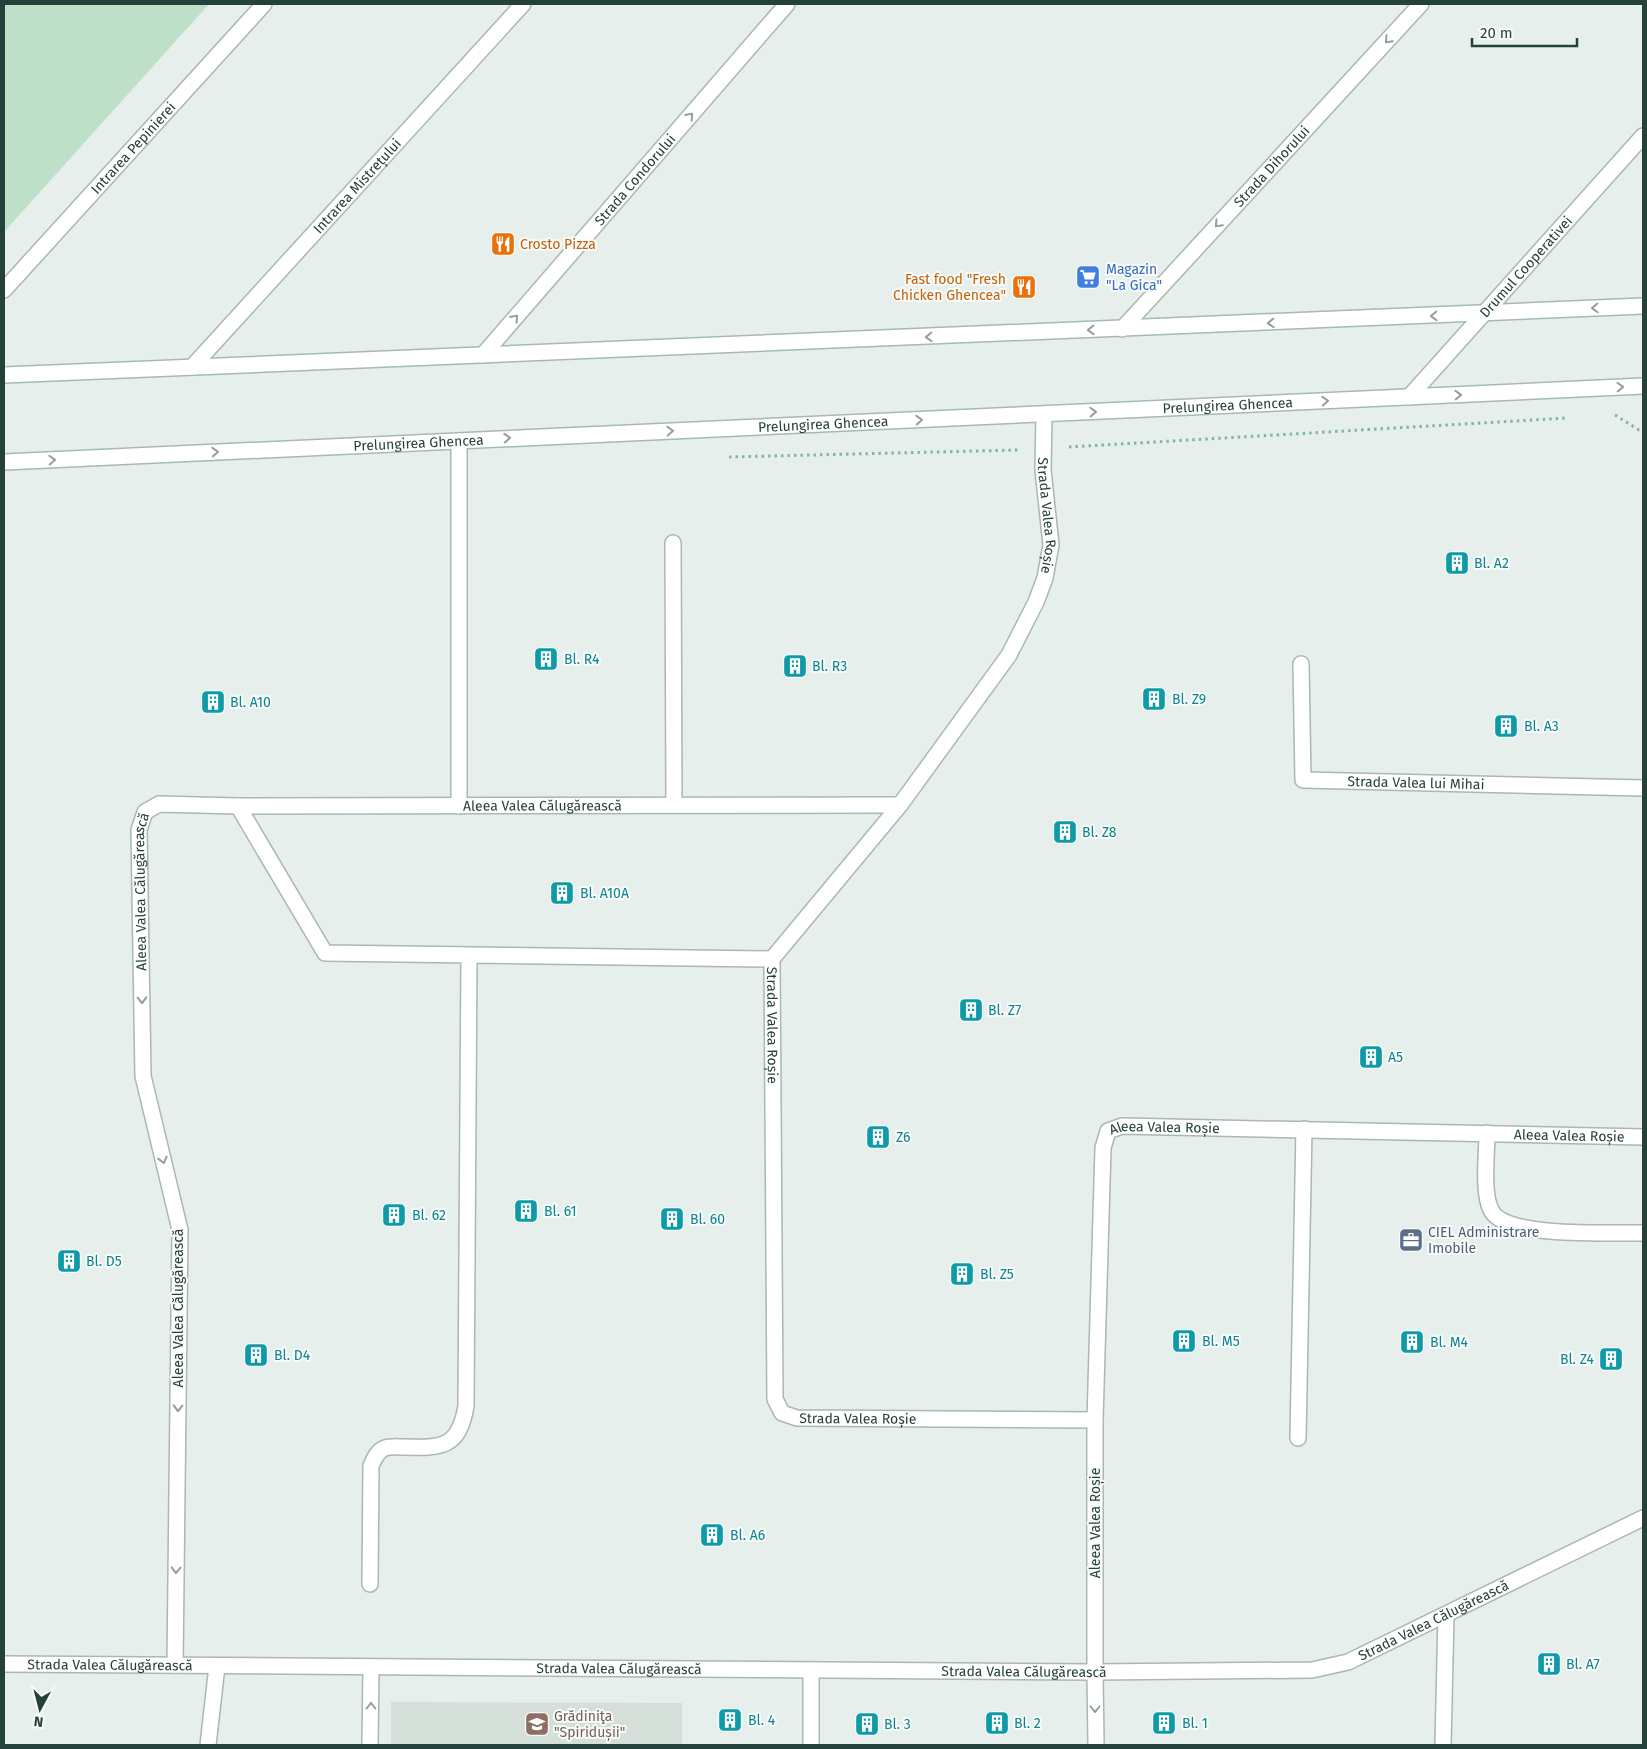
<svg xmlns="http://www.w3.org/2000/svg" width="1647" height="1749" viewBox="0 0 1647 1749" font-family="'Fira Sans',sans-serif">
	<style>
		.built { fill: #d4dfda }
		.green { fill: #bfe0c8 }
		.lines { fill: none; stroke-linecap: round; stroke-linejoin: round }
		.lane-casing { stroke: #a8b8b2; stroke-width: 18 }
		.street-casing { stroke: #a8b8b2; stroke-width: 18 }
		.secondary-casing { stroke: #a4bbb3; stroke-width: 18 }
		.path { stroke: #86b3a5; stroke-width: 3; stroke-dasharray: 2.5 4; stroke-linecap: butt }
		.lane { stroke: #fff; stroke-width: 15 }
		.street { stroke: #fff; stroke-width: 15 }
		.secondary { stroke: #fff; stroke-width: 15 }
		.oneway { stroke: #92a09c }
		.labels { text-anchor: middle; stroke-width: 4; stroke-linejoin: round; paint-order: stroke }
		.street-label { font-size: 14px; fill: #24423a; stroke: #f7fbf9 }
		.food-label { font-size: 14px; fill: #c56008; stroke: #f7fbf9; text-anchor: start }
		.shop-label { font-size: 14px; fill: #366cbe; stroke: #f7fbf9; text-anchor: start }
		.culture-label { font-size: 14px; fill: #0d838f; stroke: #f7fbf9; text-anchor: start }
		.service-label { font-size: 14px; fill: #4e5e75; stroke: #f7fbf9; text-anchor: start }
		.education-label { font-size: 14px; fill: #785e54; stroke: #f7fbf9; text-anchor: start }
	</style>
	<rect width="100%" height="100%" fill="#e6efeb"/>
	<path class="built" d="M391,1702L682,1703V1745H391Z"/>
	<path class="green" d="M4,4H209L4,232Z"/>
	<g class="lines">
		<defs>
			<path id="lane" d="M673,543L674,805
				M238,806L325,953L772,959
				M1487,1133C1487,1153 1482,1192 1491,1210C1505,1239 1612,1232 1643,1233
				M1298,1438L1304,1129
				M370,1584L371,1466C374,1459 377,1451 385,1448C390,1446 399,1447 404,1447C442,1448 459,1448 466,1406L469,955
				M1095,1672L1096,1745"/>
			<g id="street">
				<path id="s1" d="M4,290L264,4"/>
				<path id="s2" d="M1122,329L1421,4"/>
				<path id="s3" d="M483,355L787,4"/>
				<path id="s4" d="M192,367L523,4"/>
				<path id="s5" d="M1409,397L1643,136"/>
				<path id="s6" d="M1044,414L1043,470L1051,545L1045,578L1036,602L1009,655L900,805L772,959L775,1399L782,1413L797,1418L1095,1420"/>
				<path d="M459,441V806"/>
				<path id="s7" d="M1301,664L1303,780L1643,788"/>
				<path id="s8" d="M4,1664L1095,1672L1312,1670L1348,1662L1643,1518"/>
				<path id="s9" d="M175,1665L180,1230L143,1076L139,830L145,812L159,804L238,806L900,805"/>
				<path d="M811,1670V1745"/>
				<path id="s10" d="M1095,1672V1420L1103,1148L1108,1131L1122,1126L1643,1137"/>
				<path d="M208,1745L217,1666"/>
				<path d="M370,1745L371,1667"/>
				<path d="M1443,1745L1446,1615"/>
			</g>
			<g id="secondary">
				<path d="M4,375L1643,306"/>
				<path id="s11" d="M4,462L1643,386"/>
			</g>
		</defs>
		<use href="#lane" class="lane-casing"/>
		<use href="#street" class="street-casing"/>
		<use href="#secondary" class="secondary-casing"/>
		<path class="path" d="M1615,415L1639,430H1643
			M1069,447L1567,418
			M729,457L1018,450"/>
		<use href="#lane" class="lane"/>
		<use href="#street" class="street"/>
		<use href="#secondary" class="secondary"/>
	</g>
	<defs><path id="oneway-chevron" d="M-2-3.5L2.5 0L-2 3.5" fill="none" stroke-width="1.6" stroke-linecap="round" stroke-linejoin="round" transform="scale(1.25)"/></defs>
	<g class="oneway">
		<use href="#oneway-chevron" transform="translate(1388 40) rotate(133)"/>
		<use href="#oneway-chevron" transform="translate(690 116) rotate(-49)"/>
		<use href="#oneway-chevron" transform="translate(1218 224) rotate(133)"/>
		<use href="#oneway-chevron" transform="translate(1595 308) rotate(177)"/>
		<use href="#oneway-chevron" transform="translate(1434 316) rotate(178)"/>
		<use href="#oneway-chevron" transform="translate(515 318) rotate(-49)"/>
		<use href="#oneway-chevron" transform="translate(1271 323) rotate(178)"/>
		<use href="#oneway-chevron" transform="translate(1091 330) rotate(178)"/>
		<use href="#oneway-chevron" transform="translate(929 337) rotate(178)"/>
		<use href="#oneway-chevron" transform="translate(1620 387) rotate(-2)"/>
		<use href="#oneway-chevron" transform="translate(1458 395) rotate(-2)"/>
		<use href="#oneway-chevron" transform="translate(1325 401) rotate(-3)"/>
		<use href="#oneway-chevron" transform="translate(1093 412) rotate(-3)"/>
		<use href="#oneway-chevron" transform="translate(919 420) rotate(-3)"/>
		<use href="#oneway-chevron" transform="translate(670 431) rotate(-3)"/>
		<use href="#oneway-chevron" transform="translate(507 438) rotate(-3)"/>
		<use href="#oneway-chevron" transform="translate(215 452) rotate(-3)"/>
		<use href="#oneway-chevron" transform="translate(52 460) rotate(-3)"/>
		<use href="#oneway-chevron" transform="translate(142 1000) rotate(89)"/>
		<use href="#oneway-chevron" transform="translate(163 1160) rotate(76)"/>
		<use href="#oneway-chevron" transform="translate(178 1408) rotate(91)"/>
		<use href="#oneway-chevron" transform="translate(176 1570) rotate(91)"/>
		<use href="#oneway-chevron" transform="translate(371 1706) rotate(-90)"/>
		<use href="#oneway-chevron" transform="translate(1095 1709) rotate(90)"/>
	</g>
	<defs>
		<symbol id="restaurant-square" viewBox="-11 -11 22 22"><rect x="-9" y="-9" width="18" height="18" rx="4" fill="#e8710a" stroke="#f7fbf9"/><path d="M-5-6h1v4h1v-4h1v4h1v-4h1v5L-1.5 .5V6h-2V.5L-5-1ZM5-6V6H3V1.5H1.5Q1.5-4 5-6Z" fill="#fff"/></symbol>
		<symbol id="supermarket-square" viewBox="-11 -11 22 22"><rect x="-9" y="-9" width="18" height="18" rx="4" fill="#3f7fe0" stroke="#f7fbf9"/><path d="M-6-5.5h2.5l.6 2H6L4.5 2H-2.5L-4.4-4H-6ZM-1.5 3.2a1.3 1.3 0 1 0 .1 0ZM3 3.2a1.3 1.3 0 1 0 .1 0Z" fill="#fff"/></symbol>
		<symbol id="building-square" viewBox="-11 -11 22 22"><rect x="-9" y="-9" width="18" height="18" rx="4" fill="#0f9aa8" stroke="#f7fbf9"/><path d="M-4-6H4V6H1V3H-1V6H-4ZM-2.5-4.3h1.7v1.8h-1.7ZM.8-4.3h1.7v1.8H.8ZM-2.5-1h1.7V.8h-1.7ZM.8-1h1.7V.8H.8Z" fill="#fff"/></symbol>
		<symbol id="office-square" viewBox="-11 -11 22 22"><rect x="-9" y="-9" width="18" height="18" rx="4" fill="#5c6f8a" stroke="#f7fbf9"/><path d="M-6-3h4V-5.5h4V-3h4V5H-6ZM-1-4.5V-3h2v-1.5ZM-6 0V1H6V0Z" fill="#fff"/></symbol>
		<symbol id="school-square" viewBox="-11 -11 22 22"><rect x="-9" y="-9" width="18" height="18" rx="4" fill="#8d6e63" stroke="#f7fbf9"/><path d="M0-5L7-2L0 1L-7-2ZM-4 1L0 2.5L4 1V4Q0 6-4 4Z" fill="#fff"/></symbol>
	</defs>
	<g fill-rule="evenodd">
		<use href="#restaurant-square" x="489" y="230" width="28" height="28"/>
		<use href="#supermarket-square" x="1074" y="263" width="28" height="28"/>
		<use href="#restaurant-square" x="1010" y="273" width="28" height="28"/>
		<use href="#building-square" x="1443" y="549" width="28" height="28"/>
		<use href="#building-square" x="532" y="645" width="28" height="28"/>
		<use href="#building-square" x="781" y="652" width="28" height="28"/>
		<use href="#building-square" x="1140" y="685" width="28" height="28"/>
		<use href="#building-square" x="199" y="688" width="28" height="28"/>
		<use href="#building-square" x="1492" y="712" width="28" height="28"/>
		<use href="#building-square" x="1051" y="818" width="28" height="28"/>
		<use href="#building-square" x="548" y="879" width="28" height="28"/>
		<use href="#building-square" x="957" y="996" width="28" height="28"/>
		<use href="#building-square" x="1357" y="1043" width="28" height="28"/>
		<use href="#building-square" x="864" y="1123" width="28" height="28"/>
		<use href="#building-square" x="512" y="1197" width="28" height="28"/>
		<use href="#building-square" x="380" y="1201" width="28" height="28"/>
		<use href="#building-square" x="658" y="1205" width="28" height="28"/>
		<use href="#office-square" x="1397" y="1226" width="28" height="28"/>
		<use href="#building-square" x="55" y="1247" width="28" height="28"/>
		<use href="#building-square" x="948" y="1260" width="28" height="28"/>
		<use href="#building-square" x="1170" y="1327" width="28" height="28"/>
		<use href="#building-square" x="1398" y="1328" width="28" height="28"/>
		<use href="#building-square" x="242" y="1341" width="28" height="28"/>
		<use href="#building-square" x="1597" y="1345" width="28" height="28"/>
		<use href="#building-square" x="698" y="1521" width="28" height="28"/>
		<use href="#building-square" x="1535" y="1650" width="28" height="28"/>
		<use href="#building-square" x="716" y="1706" width="28" height="28"/>
		<use href="#building-square" x="983" y="1709" width="28" height="28"/>
		<use href="#building-square" x="1150" y="1709" width="28" height="28"/>
		<use href="#school-square" x="523" y="1710" width="28" height="28"/>
		<use href="#building-square" x="853" y="1710" width="28" height="28"/>
	</g>
	<g class="labels">
		<g class="street-label">
			<text dy="5" stroke="none"><textPath href="#s1" startOffset="192">Intrarea Pepinierei</textPath></text>
			<text dy="5" stroke="none"><textPath href="#s2" startOffset="221">Strada Dihorului</textPath></text>
			<text dy="5" stroke="none"><textPath href="#s3" startOffset="232">Strada Condorului</textPath></text>
			<text dy="5" stroke="none"><textPath href="#s4" startOffset="245">Intrarea Mistrețului</textPath></text>
			<text dy="5" stroke="none"><textPath href="#s5" startOffset="175">Drumul Cooperativei</textPath></text>
			<text dy="5" stroke="none"><textPath href="#s11" startOffset="1225">Prelungirea Ghencea</textPath></text>
			<text dy="5" stroke="none"><textPath href="#s11" startOffset="820">Prelungirea Ghencea</textPath></text>
			<text dy="5" stroke="none"><textPath href="#s11" startOffset="415">Prelungirea Ghencea</textPath></text>
			<text dy="5" stroke="none"><textPath href="#s6" startOffset="102">Strada Valea Roșie</textPath></text>
			<text dy="5" stroke="none"><textPath href="#s7" startOffset="229">Strada Valea lui Mihai</textPath></text>
			<text dy="5" stroke="none"><textPath href="#s9" startOffset="1258">Aleea Valea Călugărească</textPath></text>
			<text dy="5" stroke="none"><textPath href="#s9" startOffset="778">Aleea Valea Călugărească</textPath></text>
			<text dy="5" stroke="none"><textPath href="#s6" startOffset="702">Strada Valea Roșie</textPath></text>
			<text dy="5" stroke="none"><textPath href="#s10" startOffset="599">Aleea Valea Roșie</textPath></text>
			<text dy="5" stroke="none"><textPath href="#s10" startOffset="1004">Aleea Valea Roșie</textPath></text>
			<text transform="translate(178 1308) rotate(-90)" y="5">Aleea Valea Călugărească</text>
			<text dy="5" stroke="none"><textPath href="#s6" startOffset="1168">Strada Valea Roșie</textPath></text>
			<text transform="translate(1095 1523) rotate(-90)" y="5">Aleea Valea Roșie</text>
			<text dy="5" stroke="none"><textPath href="#s8" startOffset="1440">Strada Valea Călugărească</textPath></text>
			<text dy="5" stroke="none"><textPath href="#s8" startOffset="106">Strada Valea Călugărească</textPath></text>
			<text dy="5" stroke="none"><textPath href="#s8" startOffset="615">Strada Valea Călugărească</textPath></text>
			<text dy="5" stroke="none"><textPath href="#s8" startOffset="1020">Strada Valea Călugărească</textPath></text>
		</g>
		<g class="food-label">
			<text x="520" y="249">Crosto Pizza</text>
			<text x="1006" y="284" text-anchor="end">Fast food "Fresh<tspan x="1006" dy="16">Chicken Ghencea"</tspan></text>
		</g>
		<g class="shop-label">
			<text x="1106" y="274">Magazin<tspan x="1106" dy="16">"La Gica"</tspan></text>
		</g>
		<g class="culture-label">
			<text x="1474" y="568">Bl. A2</text>
			<text x="564" y="664">Bl. R4</text>
			<text x="812" y="671">Bl. R3</text>
			<text x="1172" y="704">Bl. Z9</text>
			<text x="230" y="707">Bl. A10</text>
			<text x="1524" y="731">Bl. A3</text>
			<text x="1082" y="837">Bl. Z8</text>
			<text x="580" y="898">Bl. A10A</text>
			<text x="988" y="1015">Bl. Z7</text>
			<text x="1388" y="1062">A5</text>
			<text x="896" y="1142">Z6</text>
			<text x="544" y="1216">Bl. 61</text>
			<text x="412" y="1220">Bl. 62</text>
			<text x="690" y="1224">Bl. 60</text>
			<text x="86" y="1266">Bl. D5</text>
			<text x="980" y="1279">Bl. Z5</text>
			<text x="1202" y="1346">Bl. M5</text>
			<text x="1430" y="1347">Bl. M4</text>
			<text x="274" y="1360">Bl. D4</text>
			<text x="1594" y="1364" text-anchor="end">Bl. Z4</text>
			<text x="730" y="1540">Bl. A6</text>
			<text x="1566" y="1669">Bl. A7</text>
			<text x="748" y="1725">Bl. 4</text>
			<text x="1014" y="1728">Bl. 2</text>
			<text x="1182" y="1728">Bl. 1</text>
			<text x="884" y="1729">Bl. 3</text>
		</g>
		<g class="service-label">
			<text x="1428" y="1237">CIEL Administrare<tspan x="1428" dy="16">Imobile</tspan></text>
		</g>
		<g class="education-label">
			<text x="554" y="1721">Grădiniţa<tspan x="554" dy="16">"Spiridușii"</tspan></text>
		</g>
	</g>
	<rect width="1647" height="1749" fill="none" stroke="#24423a" stroke-width="10"/>
	<g transform="translate(40 1709) rotate(187)" stroke="#f7fbf9" stroke-width="4" paint-order="stroke">
	<path d="M0-4L9 19L0 12L-9 19Z" fill="#24423a"/>
	<text y="-8" font-size="14" font-weight="bold" text-anchor="middle" fill="#24423a">N</text>
	</g>
	<path d="M1472 38v8h105v-8" fill="none" stroke="#24423a" stroke-width="2.5"/>
	<text x="1480" y="38" font-size="15" fill="#24423a" stroke="#f7fbf9" stroke-width="4" paint-order="stroke">20 m</text>
</svg>
